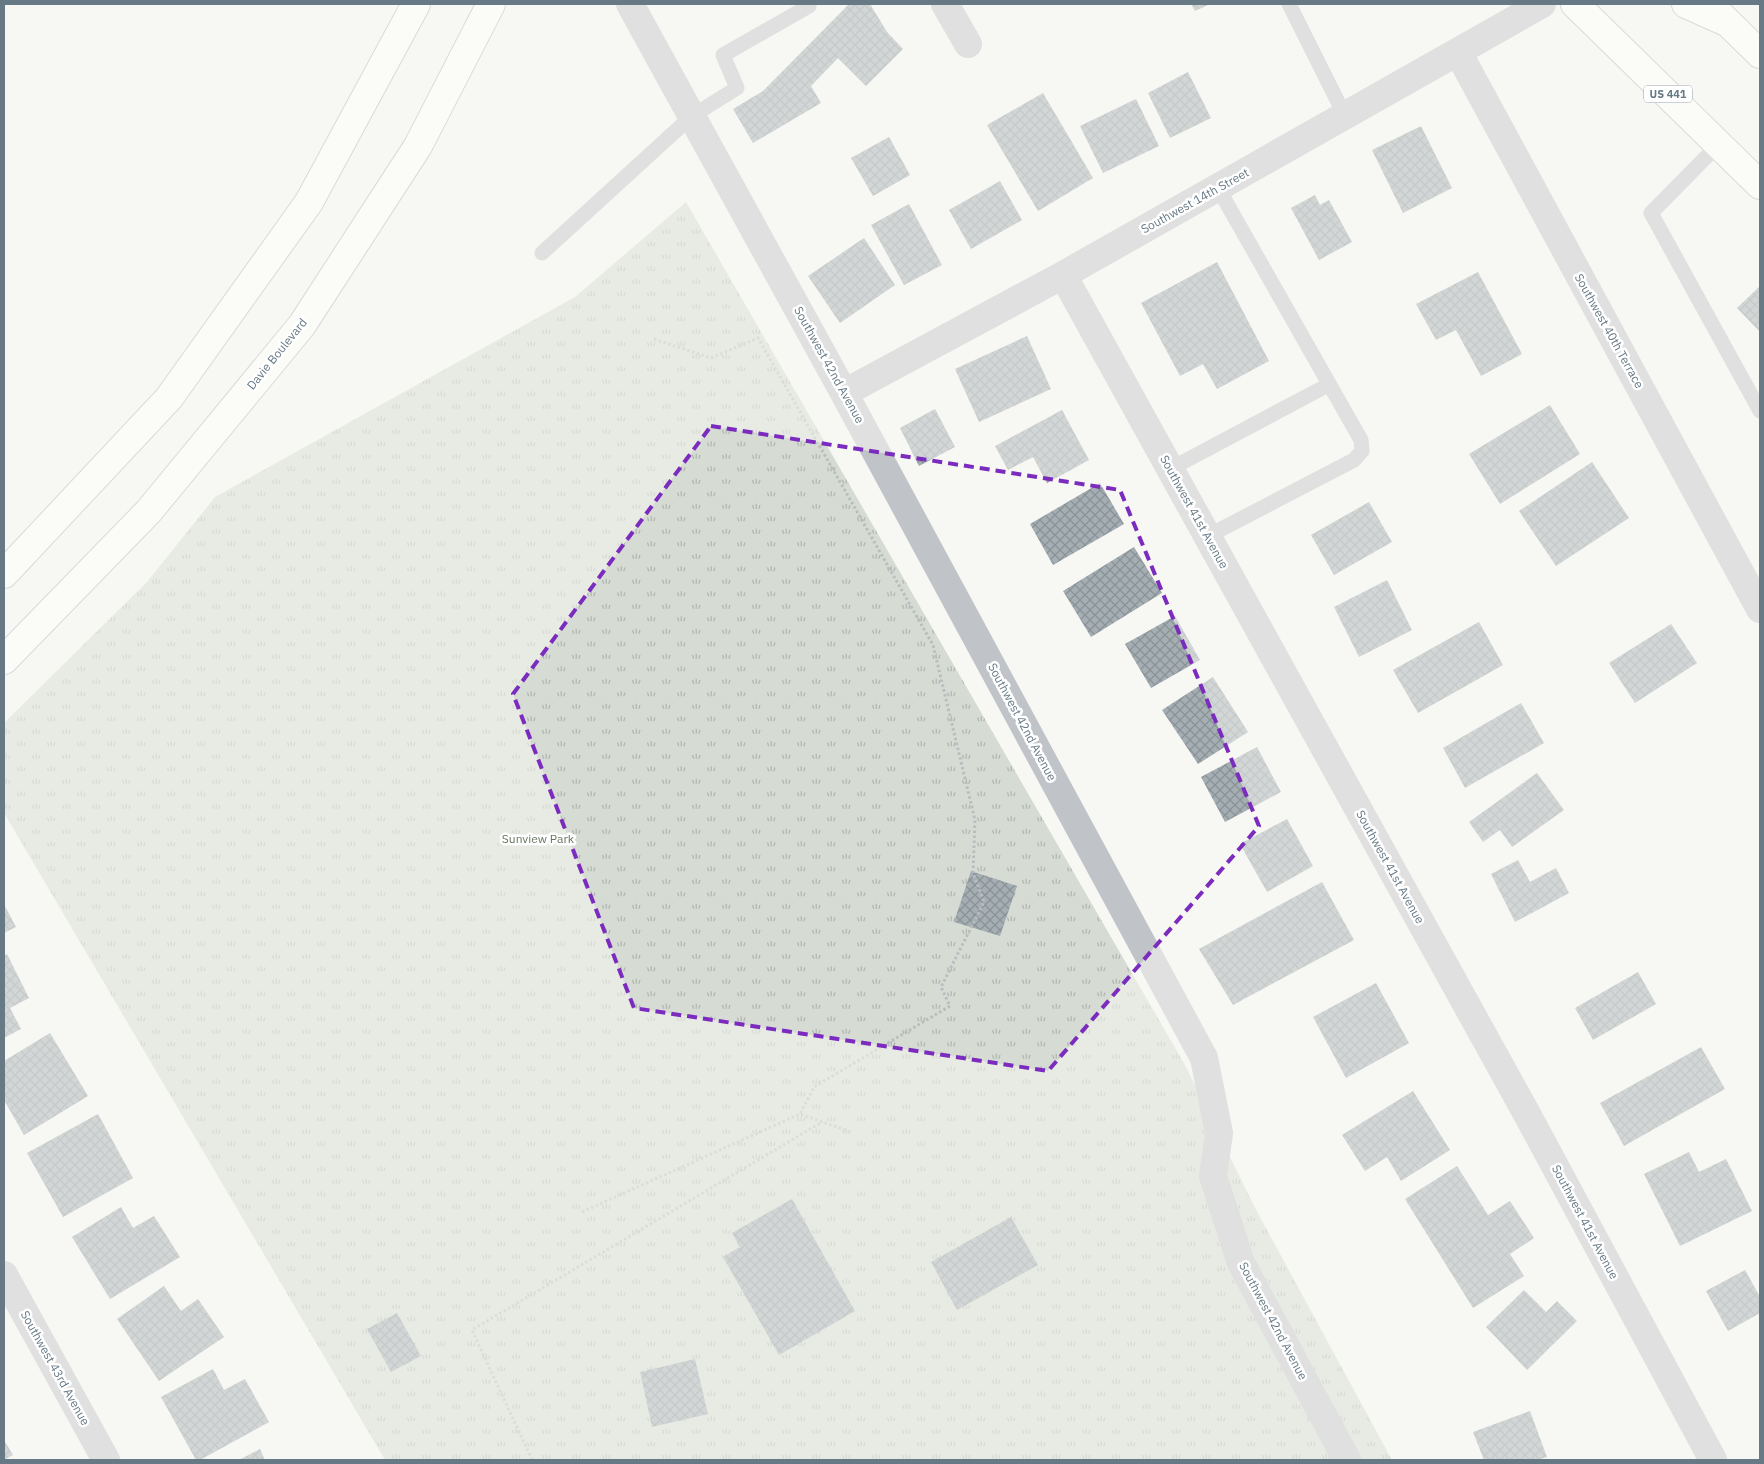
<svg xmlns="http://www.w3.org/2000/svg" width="1764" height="1464" viewBox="0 0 1764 1464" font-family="'IBM Plex Sans',sans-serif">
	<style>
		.park { fill: url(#park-tufts) }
		.building { fill: url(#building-cross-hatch) }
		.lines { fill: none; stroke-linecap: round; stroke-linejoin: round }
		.secondary-casing { stroke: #b2b8bc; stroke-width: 30 }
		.primary-casing { stroke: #b3b8bc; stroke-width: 30 }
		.path { stroke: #babdbf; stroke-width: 3; stroke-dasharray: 2.5 2.5; stroke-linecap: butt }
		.lane { stroke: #c0c4c8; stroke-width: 15 }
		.street { stroke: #c0c4c8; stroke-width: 28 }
		.secondary { stroke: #fff; stroke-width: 28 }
		.primary { stroke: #fff; stroke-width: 28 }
		.marked { fill: none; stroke: #7b2cbf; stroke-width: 4; stroke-dasharray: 10 6; stroke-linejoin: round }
		.labels { text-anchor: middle; stroke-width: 5; stroke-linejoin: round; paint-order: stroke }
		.shield { fill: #fff; stroke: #94a1aa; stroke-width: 1 }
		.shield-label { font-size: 11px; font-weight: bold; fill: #667985 }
		.street-label { font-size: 12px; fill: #667985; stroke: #fff }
		.park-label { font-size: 12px; fill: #667760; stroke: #fff }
	</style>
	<defs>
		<pattern id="park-tufts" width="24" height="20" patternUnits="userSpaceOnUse" patternTransform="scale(1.25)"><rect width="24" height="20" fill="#d6dcd3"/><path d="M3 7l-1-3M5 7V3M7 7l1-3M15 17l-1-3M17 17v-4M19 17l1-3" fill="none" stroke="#b1b7b1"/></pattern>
		<pattern id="building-cross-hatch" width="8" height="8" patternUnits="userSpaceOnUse" patternTransform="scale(1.25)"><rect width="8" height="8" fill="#a4aeb3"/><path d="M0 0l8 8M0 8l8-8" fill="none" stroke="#899297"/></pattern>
	</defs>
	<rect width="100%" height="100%" fill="#f7f7f3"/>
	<path class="park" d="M686,202L1185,1065L1254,1206L1392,1460H385L4,813V723L147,582L215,497L575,297Z"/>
	<path class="building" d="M849,4H870L887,32L903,49L866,86L838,58L811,86L821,103L753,143L733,109L763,91Z
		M1191,4H1210L1195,11Z
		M1188,72L1211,118L1170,138L1148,93Z
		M1043,93L1093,178L1038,211L987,125Z
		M1136,99L1159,146L1103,173L1080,126Z
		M1421,126L1452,188L1403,213L1372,150Z
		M889,137L910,175L873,196L851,158Z
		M1000,181L1022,220L971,249L949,210Z
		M1315,195L1320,205L1329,200L1352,242L1319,260L1291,208Z
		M909,204L942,265L904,285L871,225Z
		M864,238L895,285L840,323L808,276Z
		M1217,262L1269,361L1217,389L1203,364L1180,376L1141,303Z
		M1478,272L1522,354L1481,376L1456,330L1436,340L1416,304Z
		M1760,286V332L1737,308Z
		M1027,336L1051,389L979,422L955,369Z
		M1550,405L1580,454L1500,504L1469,454Z
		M935,409L955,447L919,466L900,428Z
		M1062,410L1089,460L1047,483L1033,457L1008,470L995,446Z
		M1592,462L1629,518L1556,566L1519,511Z
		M1100,483L1124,524L1053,565L1030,524Z
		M1369,502L1392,542L1334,575L1311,535Z
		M1134,547L1162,593L1091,637L1063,591Z
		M1387,580L1412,630L1359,657L1334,607Z
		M1175,616L1200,660L1151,688L1125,644Z
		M1479,622L1503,665L1418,713L1393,670Z
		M1671,624L1697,663L1635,703L1609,663Z
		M1213,677L1248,732L1198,764L1162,710Z
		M1521,703L1544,743L1465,788L1443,748Z
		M1257,747L1281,792L1225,822L1201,777Z
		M1537,773L1564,810L1512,847L1500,830L1483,842L1469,822Z
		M1287,819L1313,866L1267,892L1240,844Z
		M1518,860L1530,882L1556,868L1569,893L1515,922L1491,874Z
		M971,871L1017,886L1000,936L954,922Z
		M1322,882L1354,940L1233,1005L1199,949Z
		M4,904L16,927L4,933Z
		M7,954L29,998L10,1008L21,1029L4,1038V956Z
		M1638,972L1656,1004L1593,1040L1575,1008Z
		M1376,983L1409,1043L1346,1078L1313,1017Z
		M50,1033L88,1096L24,1135L4,1100V1061Z
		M1701,1047L1725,1089L1624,1146L1600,1103Z
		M1413,1091L1450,1150L1401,1181L1387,1157L1365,1171L1342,1135Z
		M98,1114L133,1178L63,1217L27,1153Z
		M1689,1152L1699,1172L1726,1159L1752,1211L1680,1246L1644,1174Z
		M1457,1166L1488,1215L1510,1201L1534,1238L1510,1254L1524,1276L1473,1308L1405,1199Z
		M792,1199L855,1311L779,1355L723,1257L740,1247L732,1233Z
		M121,1207L133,1228L154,1216L180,1257L110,1299L72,1237Z
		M1011,1217L1038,1265L957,1310L931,1262Z
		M1745,1270L1760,1297V1313L1728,1331L1706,1291Z
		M164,1286L181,1311L198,1299L224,1337L159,1381L117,1319Z
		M1524,1290L1546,1312L1557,1301L1577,1321L1527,1370L1486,1327Z
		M397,1313L421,1356L391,1372L367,1329Z
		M695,1359L708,1414L652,1427L640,1372Z
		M213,1369L224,1390L245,1379L269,1422L200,1460H196L161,1397Z
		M1530,1411L1547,1457L1537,1460H1484L1473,1432Z
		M4,1440L13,1455L4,1460Z
		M260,1449L265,1460H239Z"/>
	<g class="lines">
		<defs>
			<path id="secondary" d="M4,574L169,398L309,202L416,4
				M4,660L149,511L302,325L418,146L491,4"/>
			<path id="primary" d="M1575,4L1760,185
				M1686,4L1724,21
				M1709,4L1760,54"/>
		</defs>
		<use href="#secondary" class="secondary-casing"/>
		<use href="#primary" class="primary-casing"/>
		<path class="path" d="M654,339L711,358L758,338L933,645L975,820L973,873L984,902L941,987L950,1006L814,1087L800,1114
			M582,1212L800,1114L851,1132
			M532,1460L472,1330L822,1122"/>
		<path class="lane" d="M1289,4L1345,116
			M1719,144L1651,213L1760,411
			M542,253L692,116L737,88L723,55L809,6
			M1170,469L1328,385
			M1208,536L1354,460L1362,451L1361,440L1218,188"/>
		<path class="street" d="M630,4L844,393L1204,1058L1219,1133L1213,1176L1241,1263L1347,1460
			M945,4L968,44
			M1458,52L1760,609
			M1063,275L1528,1116L1713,1460
			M844,393L1063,275L1542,4
			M4,1275L106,1460"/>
		<use href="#secondary" class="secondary"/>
		<use href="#primary" class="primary"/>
	</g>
	<path d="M0 0H1764V1464H0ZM711,426L1120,490L1259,826L1048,1071L634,1008L513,694Z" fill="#f7f7f3" fill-opacity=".55" fill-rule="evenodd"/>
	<path class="marked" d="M711,426L1120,490L1259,826L1048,1071L634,1008L513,694Z"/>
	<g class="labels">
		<rect class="shield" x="1644" y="85.5" width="48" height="17" rx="4"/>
		<g class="shield-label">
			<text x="1668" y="98">US 441</text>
		</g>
		<g class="street-label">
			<text transform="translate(1195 201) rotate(-29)" y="4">Southwest 14th Street</text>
			<text transform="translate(1609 331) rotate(61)" y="4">Southwest 40th Terrace</text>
			<text transform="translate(277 354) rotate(-51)" y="4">Davie Boulevard</text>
			<text transform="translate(829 365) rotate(61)" y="4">Southwest 42nd Avenue</text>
			<text transform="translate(1194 512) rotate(61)" y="4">Southwest 41st Avenue</text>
			<text transform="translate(1022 722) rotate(62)" y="4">Southwest 42nd Avenue</text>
			<text transform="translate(1390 867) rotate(61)" y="4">Southwest 41st Avenue</text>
			<text transform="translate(1585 1222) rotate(62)" y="4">Southwest 41st Avenue</text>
			<text transform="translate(1273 1321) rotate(62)" y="4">Southwest 42nd Avenue</text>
			<text transform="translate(55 1368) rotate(61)" y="4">Southwest 43rd Avenue</text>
		</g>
		<g class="park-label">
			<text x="538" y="843">Sunview Park</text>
		</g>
	</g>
	<rect width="1764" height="1464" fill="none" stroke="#667985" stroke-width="10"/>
</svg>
